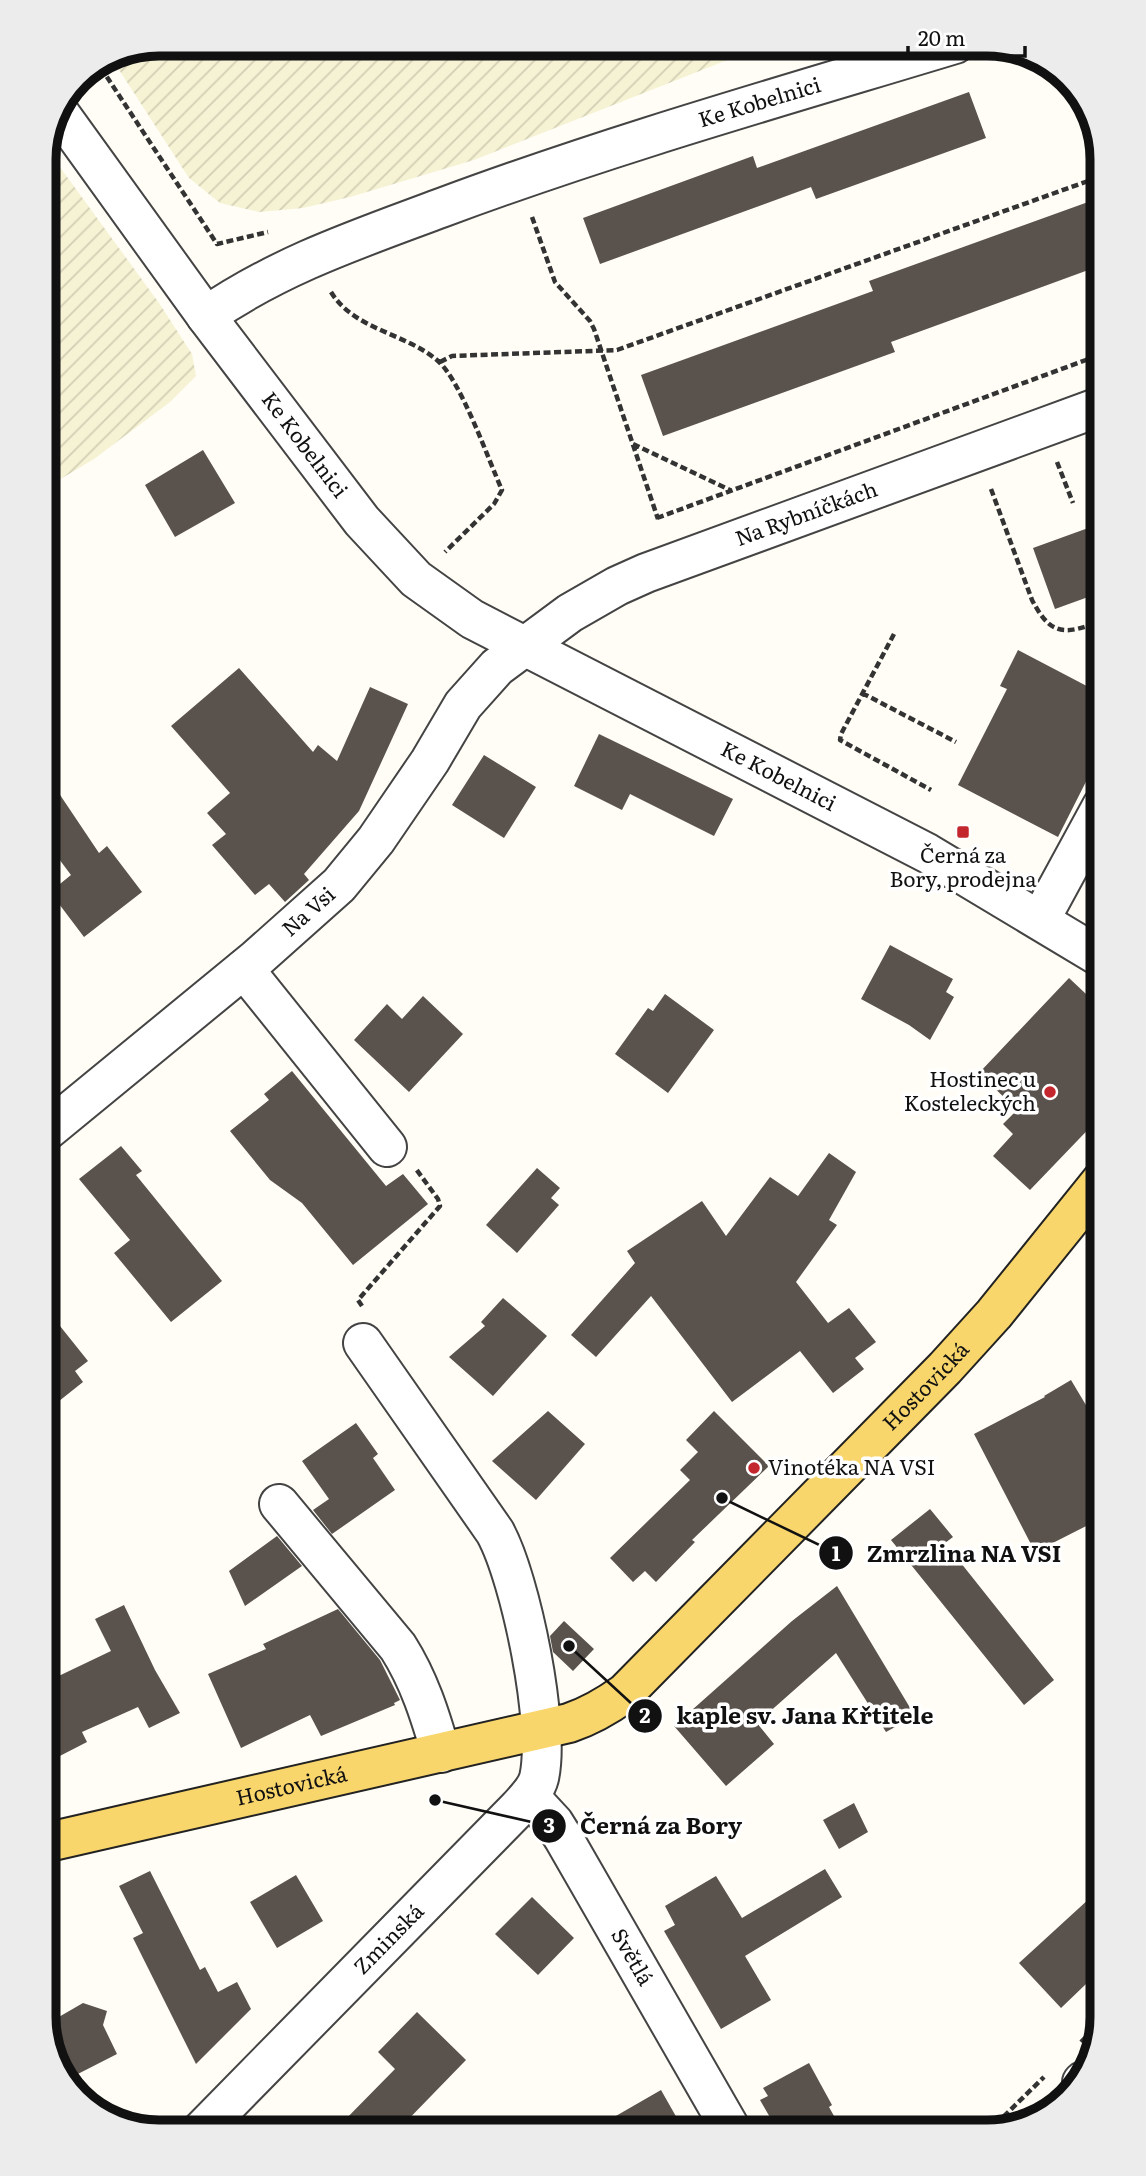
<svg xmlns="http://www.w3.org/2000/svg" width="1146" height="2176" viewBox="0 0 1146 2176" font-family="Literata,serif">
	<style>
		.farmland { fill: url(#farmland-furrows) }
		.building { fill: #5a524d }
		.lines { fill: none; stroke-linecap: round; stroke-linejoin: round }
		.minor-casing { stroke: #444; stroke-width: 42 }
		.major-casing { stroke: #222; stroke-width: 42 }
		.path { stroke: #333; stroke-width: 4.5; stroke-dasharray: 7 3.5; stroke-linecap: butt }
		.minor { stroke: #fff; stroke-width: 38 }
		.major { stroke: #f9d66b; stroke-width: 38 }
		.poi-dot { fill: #c4262e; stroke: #fff; stroke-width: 2.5 }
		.labels { text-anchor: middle; stroke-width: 7; stroke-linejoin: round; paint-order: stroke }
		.street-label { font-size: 21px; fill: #111; stroke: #fff }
		.poi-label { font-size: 21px; fill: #111; stroke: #fff }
		.rim { fill: none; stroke: #111; stroke-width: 9 }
		.leader { fill: none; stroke: #111; stroke-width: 2.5 }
		.callout-dot { fill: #111; stroke: #fff; stroke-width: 2.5 }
		.mark-label { font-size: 21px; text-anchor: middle; font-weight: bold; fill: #fff }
		.callout-label { font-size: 23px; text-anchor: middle; font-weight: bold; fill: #111; stroke: #fff; stroke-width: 7; stroke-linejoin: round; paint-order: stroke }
	</style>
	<defs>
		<pattern id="farmland-furrows" width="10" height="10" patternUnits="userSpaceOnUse" patternTransform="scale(1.75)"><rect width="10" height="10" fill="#f6f3d4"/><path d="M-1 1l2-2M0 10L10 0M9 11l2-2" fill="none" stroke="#d2cfb5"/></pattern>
	</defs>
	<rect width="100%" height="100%" fill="#fffdf5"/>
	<path class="farmland" d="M159,44H783L735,57L474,160L350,197L303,208L259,212L220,203L189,178L114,62Z
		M46,148L159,303L192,354L196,376L170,402L94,459L44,489V152Z"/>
	<path class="building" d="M969,92L986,138L816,199L811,187L600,264L583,218L753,156L757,168Z
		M1102,197V265L891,342L895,352L663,436L641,375L873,291L869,281Z
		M203,450L235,503L175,537L145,485Z
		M1102,523V592L1055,609L1033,548Z
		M1018,650L1102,694V750L1058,837L958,785L1007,689L1000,686Z
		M239,668L313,752L318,745L337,761L370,687L408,704L359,811L304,874L309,880L285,902L269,884L255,895L212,845L226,834L207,813L230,793L171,726Z
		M599,734L733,799L714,836L630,794L622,810L574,786Z
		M484,755L536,787L504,838L452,805Z
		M44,771L99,853L107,846L142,892L84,937L50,892L71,875L44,839Z
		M890,945L953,979L946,992L954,997L930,1040L909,1025L861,999Z
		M1069,978L1102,1009V1115L1030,1190L993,1156L1013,1134L1003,1124L1017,1110L979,1073Z
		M665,994L714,1030L668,1093L615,1054L648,1008L653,1011Z
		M423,996L463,1034L409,1092L354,1040L387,1004L402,1019Z
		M292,1071L386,1186L403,1174L428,1204L353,1265L302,1203L270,1180L230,1131L269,1100L264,1094Z
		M121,1146L142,1171L136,1175L222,1281L171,1322L114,1253L130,1240L79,1179Z
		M829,1153L856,1172L829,1220L837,1225L796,1282L828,1323L849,1308L876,1342L855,1358L864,1369L833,1393L800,1351L732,1402L651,1296L596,1357L571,1335L635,1263L627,1251L702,1201L726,1236L770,1177L798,1196Z
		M537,1168L560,1188L551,1198L559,1205L517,1253L486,1225Z
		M503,1298L547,1336L493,1396L449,1357L485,1326L481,1322Z
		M44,1306L88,1361L75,1371L83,1382L44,1413Z
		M1071,1380L1102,1432V1518L1035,1552L974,1434L1045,1397L1044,1396Z
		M548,1411L585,1444L536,1500L492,1461Z
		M714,1411L769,1466L692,1540L695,1542L656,1582L645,1571L633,1582L610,1558L690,1480L680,1470L698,1452L686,1440Z
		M356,1423L378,1454L373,1458L395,1490L332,1534L313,1510L329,1499L302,1461Z
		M930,1509L953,1537L945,1543L1054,1680L1024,1705L891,1540Z
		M277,1536L302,1566L245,1606L229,1571Z
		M837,1586L915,1716L886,1732L836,1653L757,1723L774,1744L726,1786L674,1726L792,1621Z
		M124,1605L155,1670L180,1713L149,1728L138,1707L82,1732L87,1742L52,1760L44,1743V1683L111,1651L95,1619Z
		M338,1609L380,1660L400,1700L394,1703L395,1705L321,1736L310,1715L241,1748L208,1674L266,1649L263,1644Z
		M564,1621L594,1649L573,1671L553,1652L550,1636Z
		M854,1803L868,1832L839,1849L823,1820Z
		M825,1869L842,1897L745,1956L771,2000L721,2029L664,1931L675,1925L665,1906L716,1876L742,1918Z
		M150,1871L200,1970L205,1967L218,1992L237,1982L251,2009L196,2064L133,1938L143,1933L119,1886Z
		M296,1875L323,1921L277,1948L250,1902Z
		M1102,1887V2002L1086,1984L1061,2008L1019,1963Z
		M532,1897L574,1938L538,1975L495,1934Z
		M83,2003L107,2011L103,2025L117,2054L68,2079L53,2061L45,2025Z
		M417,2012L466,2060L398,2130H335L395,2069L378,2052Z
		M809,2063L832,2105L829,2107L839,2125L775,2126L760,2100L768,2096L763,2088Z
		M661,2090L682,2127L595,2128Z"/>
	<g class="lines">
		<defs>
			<g id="minor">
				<path id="s1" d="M61,115L206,316L362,521L416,579L472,619L927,853L1102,958"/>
				<path id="s2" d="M206,316C280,265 358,239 441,208C610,145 783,96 955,44"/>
				<path d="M1040,920L1102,806"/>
				<path d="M244,969L387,1147"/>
				<path id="s3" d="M44,1133L256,959L339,885L376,840L430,761L463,705L497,667L570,613L617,586L646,573L1102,406"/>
				<path d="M279,1504L398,1647C419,1680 430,1715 441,1753"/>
				<path id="s4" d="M529,1796L554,1823L564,1839L729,2126"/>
				<path d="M1082,2082L1083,2081"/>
				<path id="s5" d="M200,2132L518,1808C526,1799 536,1790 539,1778C551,1727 521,1579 495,1532L363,1343"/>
			</g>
			<g id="major">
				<path id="s6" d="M44,1843L569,1723C590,1716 607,1706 625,1693L945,1368L994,1314L1102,1180"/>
			</g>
		</defs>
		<use href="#minor" class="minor-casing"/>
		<use href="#major" class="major-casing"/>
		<path class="path" d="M101,68L217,244L268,232
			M532,217L555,282L590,321L594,329L658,519
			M331,292C354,330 406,333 438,361C461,381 488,459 502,490L494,504L445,552
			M440,362L452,356L617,350L1102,176
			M1100,368L1093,346L1102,335
			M633,444L730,490
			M1057,462L1073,503
			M991,489L1032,600C1052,638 1065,634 1102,621
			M657,518L1086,360L1094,354
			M894,634L841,734L840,740L931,790
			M862,693L956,742
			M362,1306L358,1300L440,1206L438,1199L416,1169
			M1081,2042L1100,2023
			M996,2124L1044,2077"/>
		<use href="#minor" class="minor"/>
		<use href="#major" class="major"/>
	</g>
	<g class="poi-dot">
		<rect x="956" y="825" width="14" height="14" rx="3.5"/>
		<circle cx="1050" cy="1092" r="7"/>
		<circle cx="754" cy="1468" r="7"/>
	</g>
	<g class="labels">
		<g class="street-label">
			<text dy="7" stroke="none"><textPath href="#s2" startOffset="595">Ke Kobelnici</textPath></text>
			<text dy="7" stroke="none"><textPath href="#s1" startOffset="410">Ke Kobelnici</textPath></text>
			<text dy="7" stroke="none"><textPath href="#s3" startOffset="1003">Na Rybníčkách</textPath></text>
			<text dy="7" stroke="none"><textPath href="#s1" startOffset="998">Ke Kobelnici</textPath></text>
			<text dy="7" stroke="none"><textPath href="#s3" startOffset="345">Na Vsi</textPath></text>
			<text dy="7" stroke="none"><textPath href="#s6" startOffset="1032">Hostovická</textPath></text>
			<text dy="7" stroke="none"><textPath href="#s6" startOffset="254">Hostovická</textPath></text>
			<text dy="7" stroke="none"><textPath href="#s5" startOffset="270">Zminská</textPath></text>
			<text dy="7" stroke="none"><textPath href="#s4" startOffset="192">Světlá</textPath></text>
		</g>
		<g class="poi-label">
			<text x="963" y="863">Černá za<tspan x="963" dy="24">Bory, prodejna</tspan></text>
			<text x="1036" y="1087" text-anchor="end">Hostinec u<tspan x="1036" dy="24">Kosteleckých</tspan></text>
			<text x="768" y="1475" text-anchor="start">Vinotéka NA VSI</text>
		</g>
	</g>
	<path d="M0 0H1146V2176H0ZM159 56H987A103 103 0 0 1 1090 159V2017A103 103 0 0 1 987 2120H159A103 103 0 0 1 56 2017V159A103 103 0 0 1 159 56Z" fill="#ececec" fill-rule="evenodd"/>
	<path class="rim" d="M159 56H987A103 103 0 0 1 1090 159V2017A103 103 0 0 1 987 2120H159A103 103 0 0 1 56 2017V159A103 103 0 0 1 159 56Z"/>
	<path class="leader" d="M722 1498L836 1553M569 1646L645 1716M435 1800L549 1826"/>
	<g class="callout-dot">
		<circle cx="722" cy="1498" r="7"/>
		<circle cx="569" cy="1646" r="7"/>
		<circle cx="435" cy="1800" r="7"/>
		<circle cx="836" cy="1553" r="18"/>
		<circle cx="645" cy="1716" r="18"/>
		<circle cx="549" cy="1826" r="18"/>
	</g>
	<g class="mark-label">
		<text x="836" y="1561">1</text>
		<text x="645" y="1723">2</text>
		<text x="549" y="1833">3</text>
	</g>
	<g class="callout-label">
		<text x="964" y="1562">Zmrzlina NA VSI</text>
		<text x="805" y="1724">kaple sv. Jana Křtitele</text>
		<text x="661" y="1834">Černá za Bory</text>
	</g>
	<path d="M908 46v10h117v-10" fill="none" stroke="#111111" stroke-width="3.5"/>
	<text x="918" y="46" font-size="21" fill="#111111" stroke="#ffffff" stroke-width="5" paint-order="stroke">20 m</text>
</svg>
